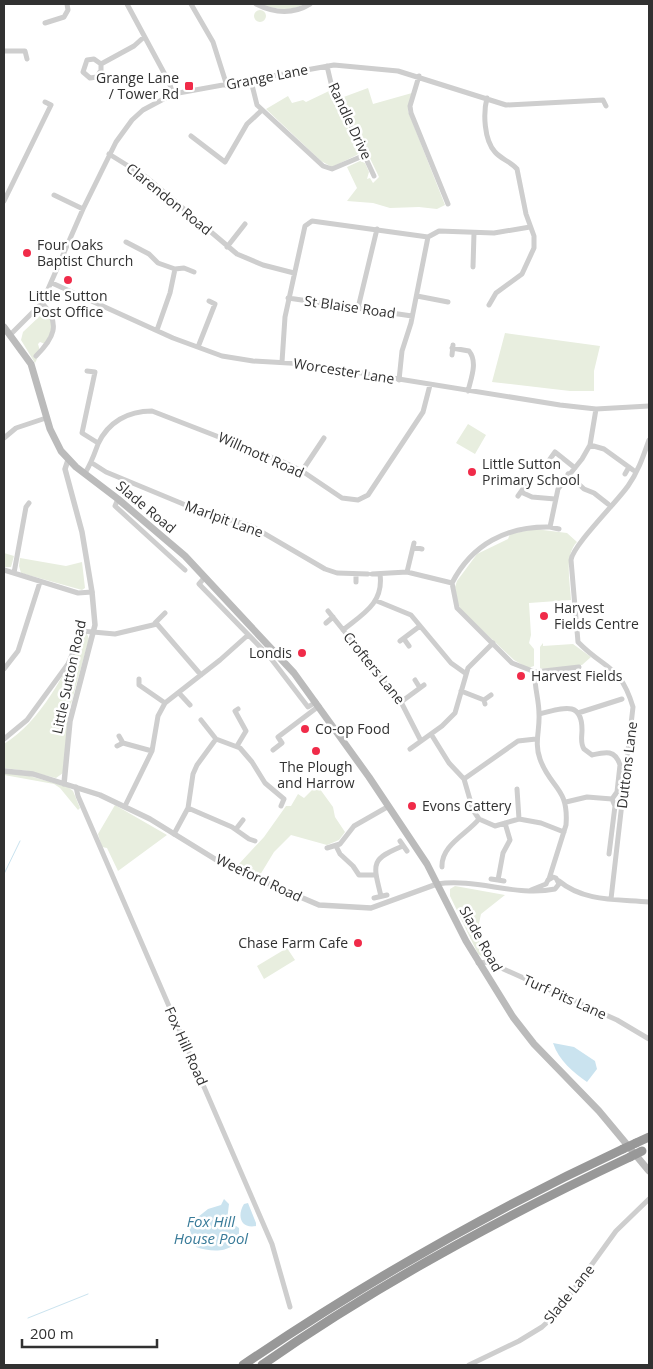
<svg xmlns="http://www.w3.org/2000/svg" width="653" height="1369" viewBox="0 0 653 1369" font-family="'Open Sans',sans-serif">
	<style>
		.green { fill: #e8eedf }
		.water { fill: #cae3ef }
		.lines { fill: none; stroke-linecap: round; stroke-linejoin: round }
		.stream { stroke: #cae3ef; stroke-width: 1 }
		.minor { stroke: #cecece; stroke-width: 5 }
		.tertiary { stroke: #cecece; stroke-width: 5.5 }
		.secondary { stroke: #bbb; stroke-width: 7 }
		.motorway { stroke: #989898; stroke-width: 9 }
		.motorway-bridge { stroke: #989898; stroke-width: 9 }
		.poi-dot { fill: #f02b49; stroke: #fff; stroke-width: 2 }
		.labels { text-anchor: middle; stroke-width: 5; stroke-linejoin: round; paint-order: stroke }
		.street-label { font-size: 14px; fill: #313131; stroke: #fff }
		.poi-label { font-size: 14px; fill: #313131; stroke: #fff; text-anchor: start }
		.water-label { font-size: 15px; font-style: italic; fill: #397b99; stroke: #fff }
	</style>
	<rect width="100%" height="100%" fill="#fff"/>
	<path class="green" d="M259,4H305C289,12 275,9 259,4Z
		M254 16a6 6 0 1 1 12 0a6 6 0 1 1-12 0Z
		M368,88L373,104L412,93L408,111L445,205L437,209L419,207L390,208L373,203L347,201L357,188L347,167L360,161L365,163L369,172L367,179L370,178L373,183L379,177L341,98Z
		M329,91L360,151L357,155L332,167L321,161L266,109L288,96L292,103L303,100L306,102Z
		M43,313H47C56,323 51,333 45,344L40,342L38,344L40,351L35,356L37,359L35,363L21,340L23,332Z
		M505,333L600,346L594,371V391H570L492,382Z
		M468,424L486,435L475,454L456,443Z
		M535,529L567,533L577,542C564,555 570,582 571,600L529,603L531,635L529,643L534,649V666L528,668L514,660L462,611L458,604L455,587L457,581L477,554L508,539L510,534Z
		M4,553L14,556L11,567H4Z
		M20,558L66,566L82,562L85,588L82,590L21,573L19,566Z
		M82,634H87L89,639L69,711L63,773L56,778L28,771L4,768V744C40,722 67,672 82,634Z
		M543,643V646L573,644L591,657L582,665L544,669L540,668V647Z
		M4,773L26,775L68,787L73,791L80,808L78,810L60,788L54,784L4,775Z
		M317,785L333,807L335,817L345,832L339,840L327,845L291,835L274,852L260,875L238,865L264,837L286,806H291L298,794L304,798Z
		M115,805L167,835L118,871L107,848L102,847L98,834Z
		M455,886L505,895L481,914L477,933L484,958L478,954L450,896V889Z
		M287,948L295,960L264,979L257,966Z"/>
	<path class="water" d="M553,1043L574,1047L595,1061L597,1069L587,1082C573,1072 559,1061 553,1043Z
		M224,1199L229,1204L227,1220L239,1228C241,1254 213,1253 196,1247L188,1225L208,1209L221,1205Z
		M248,1203L256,1223V1226C240,1229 237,1215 244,1204Z"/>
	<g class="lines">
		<path class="stream" d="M4,874L20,841
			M182,1243L192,1237
			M28,1318L88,1294"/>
		<path class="minor" d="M127,4L169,82L173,94
			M191,4L213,42L227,86
			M256,4C274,13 292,15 310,4
			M45,23L64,17L68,10L67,4
			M4,51H25L27,59
			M101,64L94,59L87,60L83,72L90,78L97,77L101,70V64L134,46L144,37
			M327,66L331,83L374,176
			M419,76L410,106L411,113L448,204
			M251,81L257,105L323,166L332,169L365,155
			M487,98C483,113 484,140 495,152C501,159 511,162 517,169L526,214L534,236V248L522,274L496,293L489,305
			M191,136L225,162L247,124L262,110
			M109,154L146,177L237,254L263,265L294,273
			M54,195L83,209
			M4,201L51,105L45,102
			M126,242L149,254L158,263L175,269L184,268L194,272
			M227,247L245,224
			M473,267L474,233
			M52,283L173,338L222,356L253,361L306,364L560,405L596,409L649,406
			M417,296L448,302
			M288,298L412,316
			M358,308L377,229
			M157,330L170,293L175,269
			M10,335L42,303L83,209L116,142L132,120L143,110L173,94L334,65L398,71L506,105L603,100L606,106
			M198,347L215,304L209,301
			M452,348L469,351C478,362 471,378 468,391
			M452,355L453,345
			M36,356C53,339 62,324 42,303
			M282,362L285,317L305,226L312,221L428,237
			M87,371L95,372L82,433L98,443
			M399,380L402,351L411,323L428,237L439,231L494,233L530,227
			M4,438L16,428L46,418
			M590,445L604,449L633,470
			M550,459L555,452L575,468
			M92,463L106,472L188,506L253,527L325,569L337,573L368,574
			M302,471L324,438
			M85,473C91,464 94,455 98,444C108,422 128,411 152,411L281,461L302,471L342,498L358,500L368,495L423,412L430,385
			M568,474L584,489L594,493L608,504
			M625,474L629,467
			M521,492L532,497L555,499
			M518,496L525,486
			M118,499L115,506L185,570
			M550,527L559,529
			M413,547L422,549
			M4,570L78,593L92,592
			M407,572L414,543
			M14,573L26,507L29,503
			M356,574V582
			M372,574L407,572L452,583
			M205,577L199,584L269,656L308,707L316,702
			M377,601L411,615L451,663L465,673
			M328,611L401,702L421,741
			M155,623L165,613
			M326,623L333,617
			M343,630C363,614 384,603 380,574
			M404,639L409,646
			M400,641L420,626
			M579,667L535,672L512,663L457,608L452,583C472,544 507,526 550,527L558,489L582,459L590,445L596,409
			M4,669L18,651L40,582
			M535,672C534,687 539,699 539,714C540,730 534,743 540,759C550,788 569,787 566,825L549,879
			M139,679V685L165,703
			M415,680L420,688
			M461,691L484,700
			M179,693L190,705
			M401,702L424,685
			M485,704L484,700L491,695
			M578,713L622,699
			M539,714C561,709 582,699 582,730C582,737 580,743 584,749L592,755C605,752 615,749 620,765L617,792L612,799L587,797L566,802
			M201,720L216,739L240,748L252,762L265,783L284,799L281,806
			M431,734L449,763L464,779L473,810L479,819L495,826L519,819L541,823L564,832
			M4,739L27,720L68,664L82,631L115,634L157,624L201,675
			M123,743L152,751
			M117,746L123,743L119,736
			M237,746L246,731L235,711L238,709
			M410,749L442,726L455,713L468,668L493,643
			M273,750L282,743L278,737L319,706
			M464,779L518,741L536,739
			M76,787L78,796L272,1244L290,1307
			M517,789L519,819
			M125,806L152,751L158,716L165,703L220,660L248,635
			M188,808L232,827L249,839L255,841
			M236,829L243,820
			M174,834L188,808L193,774L197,765L216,739
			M400,841L407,851
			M336,846L340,854L353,866L359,875H374
			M327,848L340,844L354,826L389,806
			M609,854L615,806L612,799
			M442,867C441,845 467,834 479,819
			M491,879L498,880
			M504,881L498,880L503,853L510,840L505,823
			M559,881C584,902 618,899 649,902
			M437,884C477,878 516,897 555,889L559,884L556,878L553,877L548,880L546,884
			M531,890L546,884
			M381,896C373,864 370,859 403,846
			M374,898L387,895
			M611,899L633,707C620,664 605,670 578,642L571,560C573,545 616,503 628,486C638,472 643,457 649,440
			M478,963L488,962L617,1020L649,1039
			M469,1365L519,1341L542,1327L556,1314L616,1231L649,1199"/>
		<path class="tertiary" d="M4,771L33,774L100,795L150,819L223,864L319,905L371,908L437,884
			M64,784L70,721L95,625L92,592L82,532L65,469L68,460"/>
		<path class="secondary" d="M4,327L31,364L50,429L61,451L76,467L118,499L185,556L294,673L369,777L427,864L466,941L513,1017L534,1044L599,1111L649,1171"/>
		<path class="motorway" d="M636,1143L649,1137
			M243,1365C364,1283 490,1211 623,1149
			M262,1365C378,1284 502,1217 630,1157"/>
		<path class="motorway-bridge" d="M623,1149L636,1143
			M630,1157L642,1151"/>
	</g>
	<g class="poi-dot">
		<rect x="184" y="81" width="10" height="10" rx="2.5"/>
		<circle cx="27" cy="253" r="5"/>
		<circle cx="68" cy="280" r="5"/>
		<circle cx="472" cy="472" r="5"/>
		<circle cx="544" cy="616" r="5"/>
		<circle cx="302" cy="653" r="5"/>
		<circle cx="521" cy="676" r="5"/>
		<circle cx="305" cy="729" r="5"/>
		<circle cx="316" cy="751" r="5"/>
		<circle cx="412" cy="806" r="5"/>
		<circle cx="358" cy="943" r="5"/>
	</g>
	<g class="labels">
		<g class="street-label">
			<text transform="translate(267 77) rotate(-11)" y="5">Grange Lane</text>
			<text transform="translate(350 121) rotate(65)" y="5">Randle Drive</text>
			<text transform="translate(169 199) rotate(39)" y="5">Clarendon Road</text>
			<text transform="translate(350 307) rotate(8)" y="5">St Blaise Road</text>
			<text transform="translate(344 371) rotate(9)" y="5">Worcester Lane</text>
			<text transform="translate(261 455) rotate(24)" y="5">Willmott Road</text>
			<text transform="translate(146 507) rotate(40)" y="5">Slade Road</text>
			<text transform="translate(224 519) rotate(20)" y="5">Marlpit Lane</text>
			<text transform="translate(374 668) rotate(51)" y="5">Crofters Lane</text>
			<text transform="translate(69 677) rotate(-78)" y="5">Little Sutton Road</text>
			<text transform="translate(627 765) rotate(-83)" y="5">Duttons Lane</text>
			<text transform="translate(259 878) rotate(25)" y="5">Weeford Road</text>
			<text transform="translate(481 939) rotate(61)" y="5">Slade Road</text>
			<text transform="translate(565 997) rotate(24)" y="5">Turf Pits Lane</text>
			<text transform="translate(186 1046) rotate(66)" y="5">Fox Hill Road</text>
			<text transform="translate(569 1294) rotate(-51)" y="5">Slade Lane</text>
		</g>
		<g class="poi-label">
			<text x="179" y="83" text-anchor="end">Grange Lane<tspan x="179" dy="16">/ Tower Rd</tspan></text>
			<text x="37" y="250">Four Oaks<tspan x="37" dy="16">Baptist Church</tspan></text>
			<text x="68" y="301" text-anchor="middle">Little Sutton<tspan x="68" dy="16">Post Office</tspan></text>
			<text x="482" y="469">Little Sutton<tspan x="482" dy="16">Primary School</tspan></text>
			<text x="554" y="613">Harvest<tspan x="554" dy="16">Fields Centre</tspan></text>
			<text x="292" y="658" text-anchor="end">Londis</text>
			<text x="531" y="681">Harvest Fields</text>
			<text x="315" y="734">Co-op Food</text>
			<text x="316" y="772" text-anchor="middle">The Plough<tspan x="316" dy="16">and Harrow</tspan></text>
			<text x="422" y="811">Evons Cattery</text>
			<text x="348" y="948" text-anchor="end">Chase Farm Cafe</text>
		</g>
		<g class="water-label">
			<text x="211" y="1227">Fox Hill<tspan x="211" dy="17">House Pool</tspan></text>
		</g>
	</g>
	<rect width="653" height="1369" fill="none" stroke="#313131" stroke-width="10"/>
	<path d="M22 1339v8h135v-8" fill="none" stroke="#313131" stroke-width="2.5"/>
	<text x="30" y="1339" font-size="15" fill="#313131" stroke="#ffffff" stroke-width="4" paint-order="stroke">200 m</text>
</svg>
